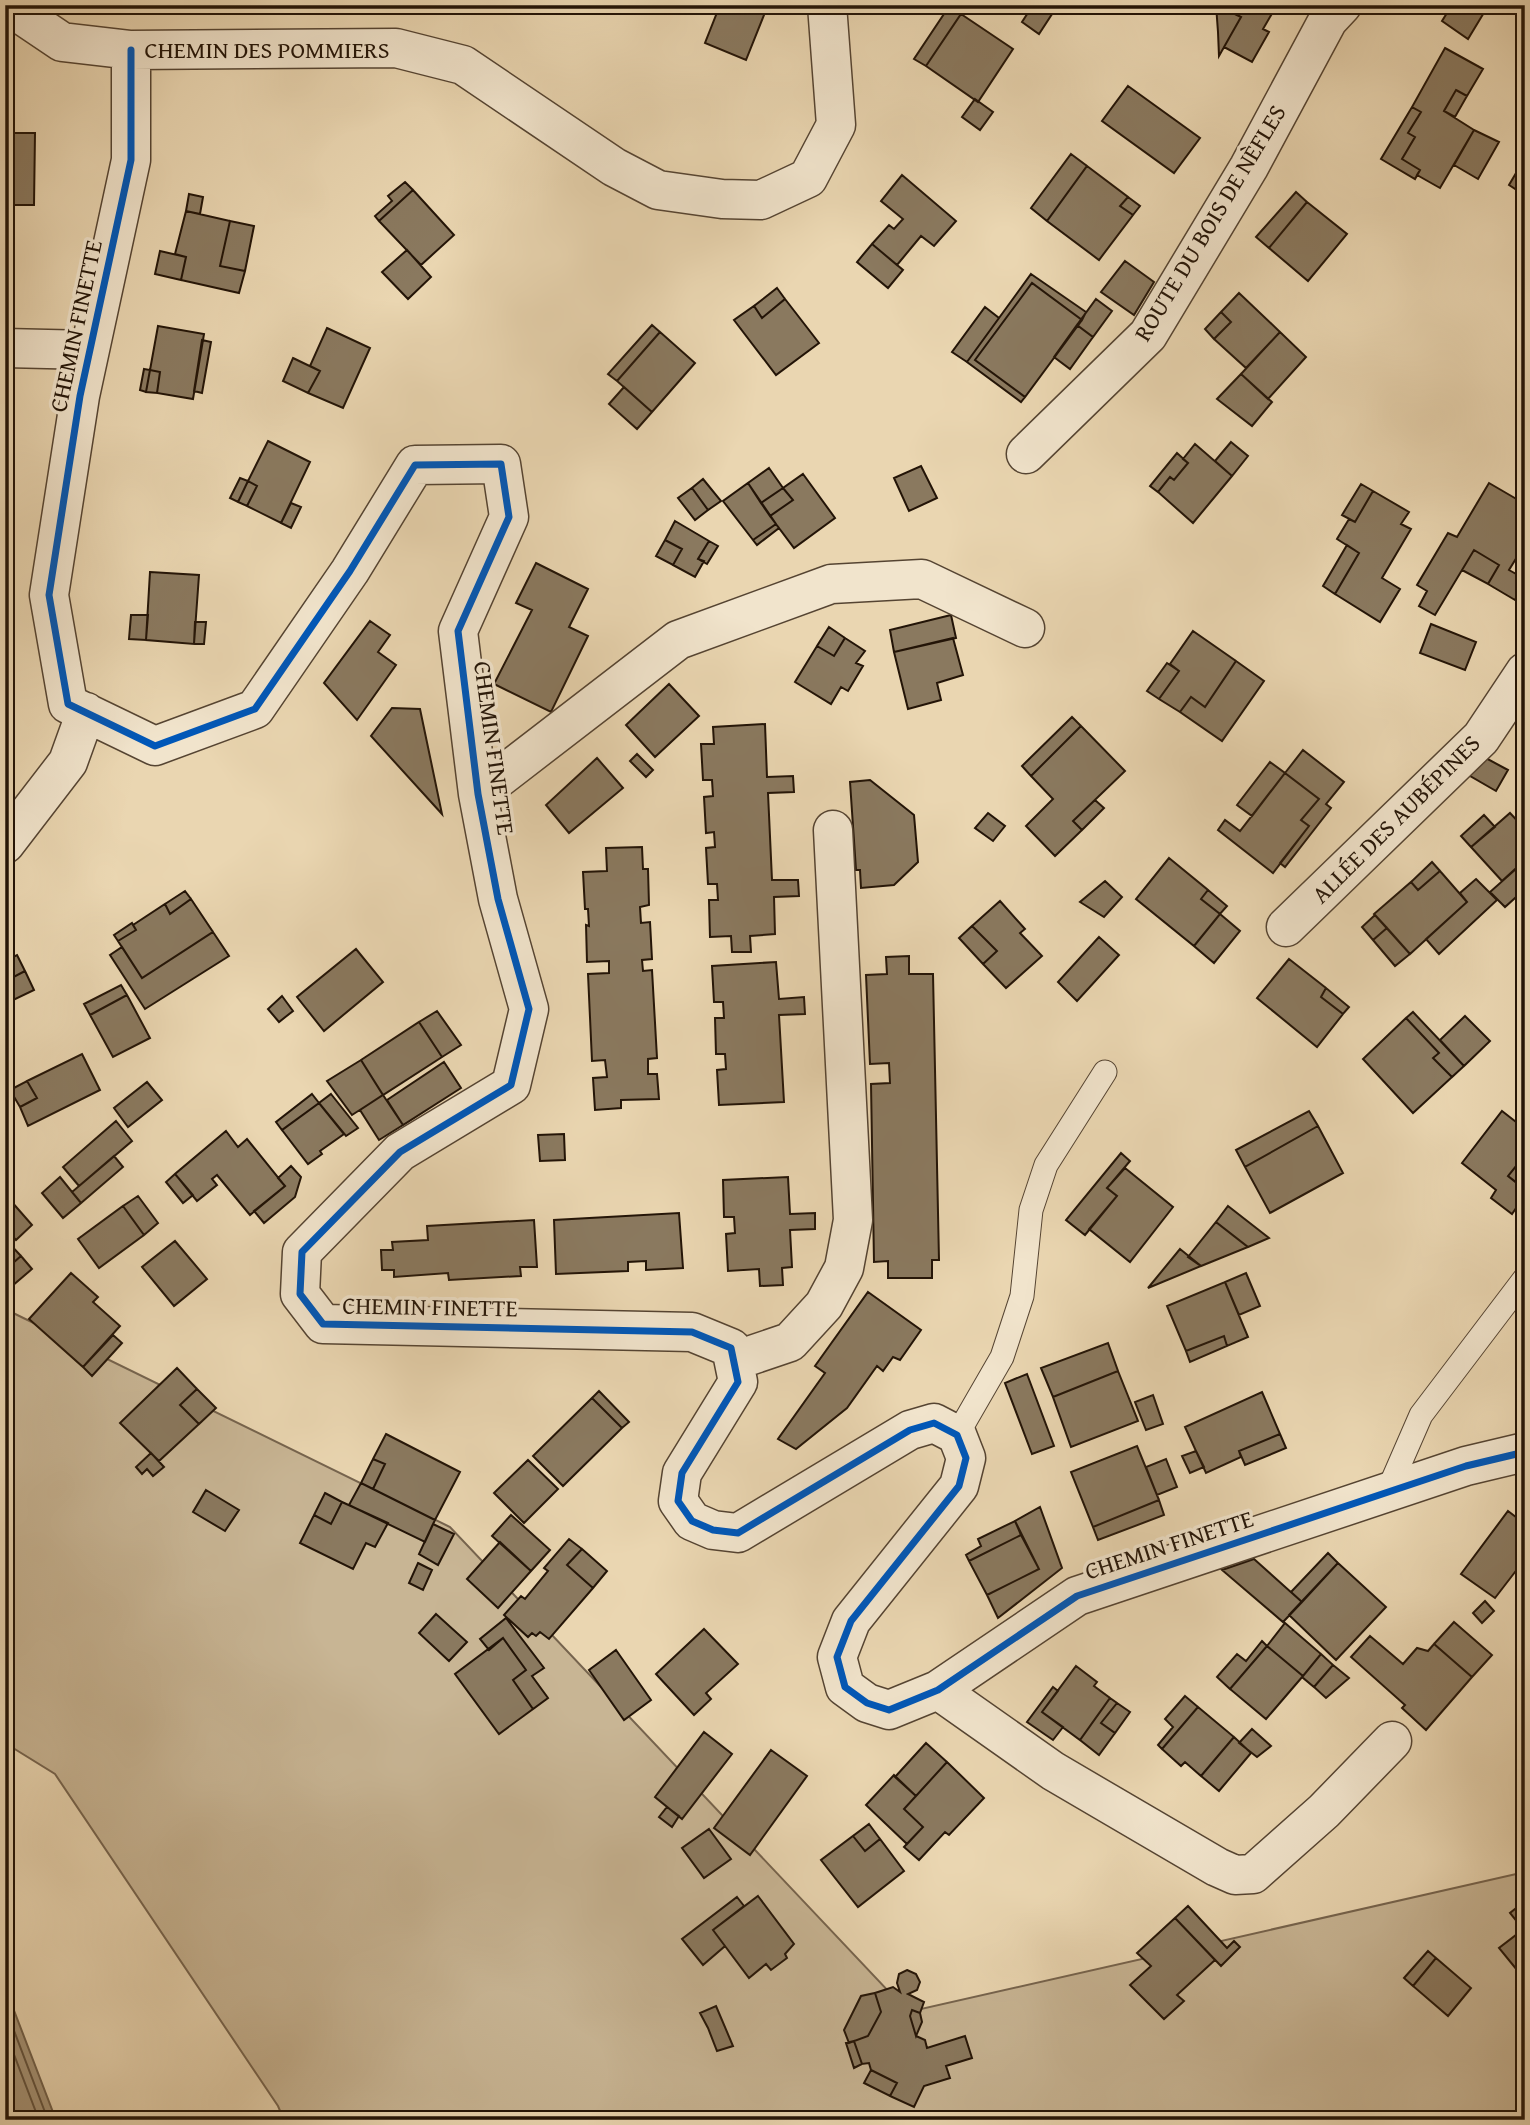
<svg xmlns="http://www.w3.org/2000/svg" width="1530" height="2125" viewBox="0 0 1530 2125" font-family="'Gentium Book Plus',serif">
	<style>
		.green { fill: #c8b594; stroke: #76644e; stroke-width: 2 }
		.water { fill: #a69477; stroke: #72614a; stroke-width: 2 }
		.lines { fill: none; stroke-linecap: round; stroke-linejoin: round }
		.shore { stroke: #64543f; stroke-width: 2 }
		.building { fill: #8a795f; stroke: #231407; stroke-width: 2 }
		.lane-casing { stroke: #554432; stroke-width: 25 }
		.street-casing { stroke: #554432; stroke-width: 41 }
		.lane { stroke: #f1e4cc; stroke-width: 23 }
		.street { stroke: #f1e4cc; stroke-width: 38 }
		.cycleway-casing { stroke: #f1e4cc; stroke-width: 11 }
		.cycleway { stroke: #0057b8; stroke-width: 7 }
		.labels { text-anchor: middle; stroke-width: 7; stroke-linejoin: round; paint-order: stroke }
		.street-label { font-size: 24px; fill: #231407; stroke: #f1e4cc }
	</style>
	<rect width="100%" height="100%" fill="#ead6b1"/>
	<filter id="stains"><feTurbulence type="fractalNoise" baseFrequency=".00286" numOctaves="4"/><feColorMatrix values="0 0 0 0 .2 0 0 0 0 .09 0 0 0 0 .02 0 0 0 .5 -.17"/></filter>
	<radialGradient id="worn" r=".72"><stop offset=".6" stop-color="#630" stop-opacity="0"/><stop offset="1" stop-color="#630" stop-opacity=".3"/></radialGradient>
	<path class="green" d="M5,1309L450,1527L908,2012L1525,1872V2120H284L278,2106L55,1774L5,1743Z"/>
	<path class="water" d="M5,1987L56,2120H5Z"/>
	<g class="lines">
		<path class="shore" d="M5,2007L48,2120
			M5,2031L39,2120"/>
	</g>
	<path class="building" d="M720,5H768L746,60L705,43Z
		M950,5L961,14L926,66L914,59Z
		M1033,5H1045L1054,11L1039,34L1022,22Z
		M1216,5L1241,17L1219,56L1218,32Z
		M1222,5H1277L1263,29L1269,32L1252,62L1224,47L1241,17Z
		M1452,5L1488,6L1468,39L1442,21Z
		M961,14L1013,49L978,102L926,66Z
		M1445,48L1483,69L1467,96L1456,90L1444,111L1474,130L1440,188L1417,175L1420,170L1402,159L1415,137L1408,133L1421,112L1412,107Z
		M1128,86L1200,138L1174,173L1102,121Z
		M1456,90L1467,96L1455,117L1444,111Z
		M975,99L993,112L980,130L962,117Z
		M1412,107L1421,112L1408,133L1415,137L1402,159L1420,170L1415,179L1381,159Z
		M1474,130L1499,142L1478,179L1454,165Z
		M5,133H7V205H5Z
		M7,133H35L34,205H7Z
		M1071,154L1087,166L1047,221L1031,208Z
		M1087,166L1128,197L1120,206L1133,215L1099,260L1047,221Z
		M1516,173L1525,178V184L1520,192L1509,185Z
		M902,175L956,221L934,246L921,236L897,265L872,244L889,225L894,229L903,219L881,201Z
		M405,182L413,190L379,221L375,216L392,201L388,196Z
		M413,190L454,235L421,265L379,221Z
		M1296,192L1307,202L1269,248L1256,237Z
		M189,194L203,197L200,214L186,211Z
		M1128,197L1140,206L1133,215L1120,206Z
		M1307,202L1347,234L1308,281L1269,248Z
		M186,211L230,221L220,266L245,271L239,293L181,280L186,257L175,254Z
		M230,221L254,226L245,271L220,266Z
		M872,244L903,270L888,288L857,262Z
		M407,250L431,277L408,299L382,272Z
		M160,251L186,257L181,280L155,274Z
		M1125,261L1154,282L1134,315L1101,292Z
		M1031,274L1086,312L1082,320L1032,283L975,360L1025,397L1021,402L967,362Z
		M1032,283L1082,320L1025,397L975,360Z
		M777,288L785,299L762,318L754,306Z
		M1239,293L1280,332L1246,368L1214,339L1231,322L1221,312Z
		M785,299L819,343L776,375L734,320L754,306L762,318Z
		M1096,299L1112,311L1093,337L1077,325Z
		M985,307L999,318L967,362L952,352Z
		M1221,312L1231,322L1214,339L1205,329Z
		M652,325L660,332L617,381L608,374Z
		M1077,325L1093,337L1070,369L1054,357Z
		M158,326L204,334L193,399L157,393L160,372L150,370Z
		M327,328L370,348L343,408L308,393L320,371L310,366Z
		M660,332L695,363L652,412L617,381Z
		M1280,332L1306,357L1268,399L1241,374Z
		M202,340L211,342L202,393L194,391Z
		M293,358L320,371L308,393L283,381Z
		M144,369L150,370L146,392L140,390Z
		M150,370L160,372L157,393L146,392Z
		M1241,374L1272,402L1252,426L1217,399Z
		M624,387L652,412L637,429L609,404Z
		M268,441L310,462L281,523L247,506L257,486L248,481Z
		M1231,442L1248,456L1232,476L1215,461Z
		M1195,444L1232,476L1193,523L1158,492L1170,477L1174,480L1188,463L1183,459Z
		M1177,453L1188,463L1174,480L1170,477L1158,492L1150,486Z
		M921,466L937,498L909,511L894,478Z
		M769,468L783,488L761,503L748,483Z
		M803,474L835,518L794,548L770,516L793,500L783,488Z
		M240,478L248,481L238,502L230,498Z
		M703,479L721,501L708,510L692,488Z
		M248,481L257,486L247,506L238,502Z
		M748,483L776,524L753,540L723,501Z
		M1489,483L1525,504V544L1509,570L1525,579V583L1515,600L1488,584L1499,565L1474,550L1435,615L1419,606L1427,591L1417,585L1448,533L1457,537Z
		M1361,484L1373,491L1355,522L1342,515Z
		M692,488L708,510L695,520L678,498Z
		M783,488L793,500L770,516L761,503Z
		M1373,491L1409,512L1401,524L1411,529L1382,578L1400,589L1380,622L1335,594L1359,553L1337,539L1349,519L1355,522Z
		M291,503L301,507L291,528L281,523Z
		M675,521L709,541L698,559L704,561L695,577L673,565L682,549L665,540Z
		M776,524L779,528L757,545L753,540Z
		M665,540L682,549L673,565L656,556Z
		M709,541L718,546L707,564L698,559Z
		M1347,545L1359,553L1335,594L1323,586Z
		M1474,550L1499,565L1488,584L1462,570Z
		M536,563L588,589L569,627L588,636L551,712L494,684L532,610L516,603Z
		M150,572L199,575L194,644L146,640Z
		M131,615H148L146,640L129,639Z
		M951,615L956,638L894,652L890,630Z
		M370,621L390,635L378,652L396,665L357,720L324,683Z
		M195,622H206L204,644H194Z
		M1431,624L1476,642L1465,670L1420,653Z
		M829,627L845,638L834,656L817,646Z
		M1193,631L1236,661L1205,707L1191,697L1180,712L1159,699L1179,671L1170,664Z
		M845,638L865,651L856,663L863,666L848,691L841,687L831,704L795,682L817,646L834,656Z
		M953,638L963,675L937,683L941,700L908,709L894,652Z
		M1236,661L1264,681L1222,741L1180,712L1191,697L1205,707Z
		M1167,663L1179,671L1159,699L1147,691Z
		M669,684L699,716L655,757L626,725Z
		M392,708L420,709L442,814L371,736Z
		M1072,717L1081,726L1031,776L1022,766Z
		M765,724L767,777L793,776L794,792L768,793L772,880H798L799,896L774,897L775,934L750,936L751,952H732L731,936L710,937L709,900H718L717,884H708L706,848L715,847L714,832L706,833L704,797L713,796L712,780H703L701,744H714L713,727Z
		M1081,726L1125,771L1073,821L1082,830L1055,856L1026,826L1053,799L1031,776Z
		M1303,750L1344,782L1326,804L1331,808L1285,867L1280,863L1309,826L1301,820L1319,799L1285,773Z
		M637,754L653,770L646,777L630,761Z
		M1482,756L1508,770L1496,791L1465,773Z
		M597,758L623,788L569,833L546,805Z
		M1270,762L1285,773L1252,816L1237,805Z
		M1285,773L1319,799L1301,820L1309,826L1273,873L1218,830L1225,820L1240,831Z
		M870,780L914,815L918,862L894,885L861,888L860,870H856L850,782Z
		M1095,800L1104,808L1082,830L1073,821Z
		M988,813L1005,826L993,841L975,828Z
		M1510,813L1525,829V860L1502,881L1471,847Z
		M1484,815L1495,827L1471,847L1461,836Z
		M642,847L643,869H648L649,905L640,907L641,923L650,922L652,959L642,960L643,971L652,970L657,1058L648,1059V1074H657L659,1099L621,1100V1108L595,1110L593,1078L607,1077L605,1060L592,1061L588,974L609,973V961L587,962L586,925L589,926L588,909H585L583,872L607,871L606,848Z
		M1169,858L1208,890L1201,899L1220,914L1194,946L1136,899Z
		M1432,862L1440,871L1418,890L1411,882Z
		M1517,868L1525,876V889L1505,907L1490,892Z
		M1440,871L1467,902L1410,954L1374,914L1411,882L1418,890Z
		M1476,879L1497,900L1439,954L1426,939L1467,902L1460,893Z
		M1105,881L1122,897L1104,917L1080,902Z
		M1208,890L1227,906L1220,914L1201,899Z
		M185,891L191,899L170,914L165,904Z
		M191,899L213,932L142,978L118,941L136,930L133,925L165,904L170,914Z
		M1000,901L1025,929L1020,933L1042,956L1006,988L983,964L997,951L972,926Z
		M1220,914L1240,931L1214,963L1194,946Z
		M1375,915L1387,928L1373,940L1362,927Z
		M132,923L136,930L118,941L114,935Z
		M972,926L997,951L983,964L959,938Z
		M1387,928L1410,954L1395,966L1373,940Z
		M213,932L229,956L145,1009L110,955L122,947L142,978Z
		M1099,937L1119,955L1077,1001L1058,982Z
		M356,949L383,982L324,1031L297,997Z
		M17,955L25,971L8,980L5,975V961Z
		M909,956V974H933L939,1260H932V1278H888V1261L874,1262L871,1084L890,1083L889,1063L870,1064L866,975L887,974L886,957Z
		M1289,959L1326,988L1321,997L1343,1014L1317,1047L1257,998Z
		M776,962L779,999L804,997L805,1014L779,1015L784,1102L719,1105L717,1070L726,1069L725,1054H716L715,1018H724L723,1002H714L712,966Z
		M25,971L34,990L5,1004V975L8,980Z
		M121,985L127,995L90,1015L84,1004Z
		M1326,988L1349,1007L1343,1014L1321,997Z
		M127,995L150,1038L113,1057L90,1015Z
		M282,996L293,1011L279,1022L268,1009Z
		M437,1011L461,1045L442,1057L419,1022Z
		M1413,1012L1464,1066L1452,1077L1433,1058L1439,1053L1406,1018Z
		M1465,1016L1490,1041L1464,1066L1440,1040Z
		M1406,1018L1439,1053L1433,1058L1452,1077L1413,1113L1363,1059Z
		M419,1022L442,1057L383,1095L361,1060Z
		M82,1054L100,1090L28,1126L20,1107L37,1098L27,1081Z
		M361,1060L383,1095L352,1115L327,1081Z
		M444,1062L461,1088L403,1125L387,1100Z
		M27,1081L37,1098L20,1107L10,1090Z
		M147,1082L162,1100L128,1127L114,1108Z
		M312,1094L319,1103L282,1130L276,1122Z
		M331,1094L358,1128L346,1136L319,1103Z
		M383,1095L403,1125L379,1140L360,1110Z
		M319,1103L344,1134L320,1151L322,1154L308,1164L282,1130Z
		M1309,1111L1318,1126L1245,1167L1236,1150Z
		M1502,1111L1525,1129V1155L1508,1176L1525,1189V1195L1512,1214L1491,1198L1496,1190L1462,1163Z
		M116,1121L132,1141L79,1186L63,1167Z
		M1318,1126L1343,1173L1270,1213L1245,1167Z
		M226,1131L238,1147L247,1139L285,1186L250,1215L217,1175L212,1179L217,1185L197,1201L175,1174Z
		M564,1134L565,1160L540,1161L538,1135Z
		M1121,1153L1130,1161L1107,1188L1117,1196L1085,1235L1066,1220Z
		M1525,1155V1176L1518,1184L1508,1176Z
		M114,1156L123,1167L81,1203L72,1192Z
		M291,1166L301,1177L295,1197L264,1223L254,1211L285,1186L278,1178Z
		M1125,1168L1173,1207L1130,1262L1089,1229L1117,1196L1107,1188Z
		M175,1174L193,1195L183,1203L166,1182Z
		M60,1177L81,1203L63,1218L42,1193Z
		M788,1177L790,1214L815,1213V1229L790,1230L792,1267L782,1268L783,1285L760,1286L759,1269L728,1271L726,1234L735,1233L734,1217H724L723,1180Z
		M138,1196L158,1223L144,1235L123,1206Z
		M11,1201L32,1225L16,1240L5,1228V1206Z
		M123,1206L144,1235L99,1268L78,1239Z
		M1228,1206L1269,1238L1248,1247L1216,1222Z
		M679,1213L683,1268L646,1270V1261L628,1262V1271L556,1274L554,1220Z
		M534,1220L537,1267H520L521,1276L449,1280L448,1273L394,1277V1270H382L381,1250H393L392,1242L428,1240L427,1226Z
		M1216,1222L1248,1247L1201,1266L1188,1257Z
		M5,1239L21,1256L5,1270Z
		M175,1241L207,1279L174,1306L142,1267Z
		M1180,1249L1201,1266L1148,1288Z
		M21,1256L32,1269L5,1292V1270Z
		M71,1273L98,1297L93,1302L120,1326L83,1367L29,1319Z
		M1246,1273L1260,1306L1239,1315L1225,1282Z
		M1225,1282L1248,1337L1227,1346L1224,1336L1186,1351L1167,1306Z
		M868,1292L921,1330L900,1360L893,1357L883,1371L877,1366L847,1408L796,1449L778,1439L825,1373L815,1366Z
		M113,1335L122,1343L92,1376L83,1367Z
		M1224,1336L1227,1346L1190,1362L1186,1351Z
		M1108,1343L1118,1371L1053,1397L1041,1368Z
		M177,1368L197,1389L180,1405L199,1424L159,1461L120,1423Z
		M1118,1371L1138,1421L1071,1447L1053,1397Z
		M1027,1374L1054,1446L1032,1454L1005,1383Z
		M197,1389L216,1408L199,1424L180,1405Z
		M599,1391L629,1422L622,1428L592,1398Z
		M1262,1392L1280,1434L1239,1451L1241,1457L1206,1473L1185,1427Z
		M1153,1395L1163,1424L1146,1430L1135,1402Z
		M592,1398L622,1428L563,1486L533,1456Z
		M386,1434L460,1472L435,1520L373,1489L385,1464L373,1459Z
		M1280,1434L1286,1448L1245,1465L1239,1451Z
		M1137,1446L1159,1500L1093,1527L1071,1472Z
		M1196,1451L1204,1467L1190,1473L1182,1456Z
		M151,1453L164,1467L153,1476L147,1469L142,1474L136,1467Z
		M373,1459L385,1464L373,1489L361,1483Z
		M1166,1459L1177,1487L1157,1495L1146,1467Z
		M528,1460L558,1489L524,1523L494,1493Z
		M361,1483L435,1520L425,1542L349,1505Z
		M206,1490L239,1510L225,1531L193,1512Z
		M325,1493L342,1502L331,1524L314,1515Z
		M1159,1500L1164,1515L1098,1540L1093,1527Z
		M342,1502L388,1523L375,1547L366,1543L353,1569L300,1543L314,1515L331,1524Z
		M1040,1507L1062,1568L998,1618L987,1595L1039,1569L1015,1521Z
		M1508,1511L1525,1524V1559L1495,1598L1461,1574Z
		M511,1515L550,1550L531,1571L492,1536Z
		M1015,1521L1021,1535L969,1561L966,1555L981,1546L978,1539Z
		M433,1524L454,1534L438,1565L419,1554Z
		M1021,1535L1039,1569L987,1595L969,1561Z
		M569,1539L582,1549L567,1565L593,1588L549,1639L540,1632L536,1636L532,1633L528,1637L504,1615L521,1596L525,1599L548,1571L544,1568Z
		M500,1542L531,1571L498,1608L467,1579Z
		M582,1549L607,1571L593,1588L567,1565Z
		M1328,1553L1338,1563L1302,1602L1291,1592Z
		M1254,1559L1302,1602L1283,1622L1222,1570Z
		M418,1563L432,1570L423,1590L409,1583Z
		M1338,1563L1386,1607L1336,1660L1289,1615Z
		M1485,1601L1494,1611L1482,1623L1473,1613Z
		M436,1614L467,1642L449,1661L419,1633Z
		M506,1618L544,1668L532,1676L548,1698L533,1709L513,1680L526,1670L503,1638L489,1650L480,1639Z
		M1454,1622L1492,1655L1472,1677L1434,1644Z
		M1285,1623L1321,1654L1303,1676L1267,1646Z
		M704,1629L738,1664L706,1693L711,1699L694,1715L656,1674Z
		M1370,1636L1403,1664L1417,1648L1428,1651L1434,1644L1472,1677L1426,1730L1402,1708L1405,1705L1351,1657Z
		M503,1638L526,1670L513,1680L533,1709L499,1734L455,1674Z
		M1262,1641L1267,1646L1230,1689L1217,1677L1237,1654L1246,1661Z
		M1267,1646L1303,1676L1266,1719L1230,1689Z
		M616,1650L651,1700L624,1720L589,1670Z
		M1321,1654L1333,1665L1314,1687L1302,1677Z
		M1333,1665L1349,1678L1326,1698L1314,1687Z
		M1076,1666L1097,1682L1094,1686L1110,1698L1080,1740L1042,1712Z
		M1053,1687L1058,1691L1042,1712L1063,1727L1053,1740L1027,1722Z
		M1185,1696L1198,1707L1162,1749L1158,1745L1173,1727L1165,1719Z
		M1110,1698L1117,1703L1101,1723L1115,1733L1099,1755L1080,1740Z
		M1117,1703L1130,1712L1115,1733L1101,1723Z
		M1198,1707L1234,1737L1201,1776L1185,1762L1181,1766L1162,1749Z
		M1252,1729L1271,1746L1257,1757L1239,1743Z
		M704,1732L732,1754L682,1819L655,1797Z
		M1234,1737L1251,1753L1219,1791L1201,1776Z
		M926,1743L947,1762L916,1796L895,1777Z
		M771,1750L807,1776L750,1855L714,1828Z
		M947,1762L984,1798L949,1835L945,1832L919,1860L904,1847L923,1827L904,1809Z
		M894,1775L916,1796L904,1809L923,1827L907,1844L866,1805Z
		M667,1807L679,1816L672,1827L659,1817Z
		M869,1824L880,1839L865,1851L853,1836Z
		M709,1829L731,1859L704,1878L682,1848Z
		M853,1836L865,1851L880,1839L904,1871L858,1907L821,1860Z
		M758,1896L794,1944L785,1954L787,1958L771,1970L766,1964L749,1978L713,1930Z
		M737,1897L744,1906L713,1930L725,1946L703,1965L682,1939Z
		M1525,1901V1946L1516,1935L1523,1929L1510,1913Z
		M1188,1906L1227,1948L1234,1941L1240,1947L1221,1966L1175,1918Z
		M1175,1918L1215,1960L1177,1995L1184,2001L1164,2019L1130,1985L1151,1966L1137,1953Z
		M1516,1935L1525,1946V1963L1517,1970L1499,1948Z
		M1428,1951L1436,1958L1413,1986L1404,1978Z
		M1436,1958L1471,1988L1448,2016L1413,1986Z
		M907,1970L916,1974L920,1982L917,1990L908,1994L924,2002L920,2013L912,2010L910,2016L916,2036L925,2040L927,2048L965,2036L972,2058L946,2066L950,2078L924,2086L914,2107L890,2096L897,2083L871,2070L869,2063L862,2064L854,2041L868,2036L881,2012L875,1993L893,1987L900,1992L897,1983L899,1974Z
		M875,1993L881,2012L868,2036L849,2043L844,2030L861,1996Z
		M716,2006L733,2046L717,2051L708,2028L700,2013Z
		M912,2010L920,2013L922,2022L916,2036L910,2016Z
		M854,2041L862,2064L854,2068L846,2043Z
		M871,2070L897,2083L890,2096L864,2083Z"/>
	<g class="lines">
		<defs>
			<path id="lane" d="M957,1435L1002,1357L1022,1296L1031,1210L1046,1165L1105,1072
				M1387,1493L1421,1415L1525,1278"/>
			<path id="street" d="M5,9H13L62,42L131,50L396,48L463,65L614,167L658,190L722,199L761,200L808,178L836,125L827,5
				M131,50V160L80,396L49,595L68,704L155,746L255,709L350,571L415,465L501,464L509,517L458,631L478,794L498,899L529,1009L511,1085L400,1152L302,1252L300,1294L323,1324L692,1332L731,1348L738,1382L682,1473L678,1501L692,1521L713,1530L738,1533L910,1430L934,1423L957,1435L966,1458L959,1486L851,1621L837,1657L845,1687L867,1703L889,1710L938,1690L1077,1596L1466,1466L1525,1452
				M5,348L90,350
				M1026,454L1148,335L1249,167L1328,20L1342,5
				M478,794L678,640L831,584L922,579L1025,628
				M5,844L68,762L86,712
				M1286,927L1481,738L1525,672
				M734,1361L790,1342L824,1305L844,1268L853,1220L833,830
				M938,1690L1053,1771L1217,1867L1235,1875L1253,1874L1324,1811L1392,1741"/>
		</defs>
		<use href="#lane" class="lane-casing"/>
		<use href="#street" class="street-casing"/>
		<use href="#lane" class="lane"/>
		<use href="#street" class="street"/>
		<defs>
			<path id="cycleway" d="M131,50V160L80,396L49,595L68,704L155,746L255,709L350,571L415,465L501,464L509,517L458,631L478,794L498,899L529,1009L511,1085L400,1152L302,1252L300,1294L323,1324L692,1332L731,1348L738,1382L682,1473L678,1501L692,1521L713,1530L738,1533L910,1430L934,1423L957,1435L966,1458L959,1486L851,1621L837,1657L845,1687L867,1703L889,1710L938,1690L1077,1596L1466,1466L1525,1452"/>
		</defs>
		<use href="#cycleway" class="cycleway-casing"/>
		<use href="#cycleway" class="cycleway"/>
	</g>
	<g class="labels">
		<g class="street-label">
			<text x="267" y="58">CHEMIN DES POMMIERS</text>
			<text transform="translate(1210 223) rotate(-59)" y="8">ROUTE DU BOIS DE NÈFLES</text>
			<text transform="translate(76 326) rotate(-78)" y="8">CHEMIN FINETTE</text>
			<text transform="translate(494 748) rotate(82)" y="8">CHEMIN FINETTE</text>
			<text transform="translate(1396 819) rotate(-45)" y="8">ALLÉE DES AUBÉPINES</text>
			<text transform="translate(430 1307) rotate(1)" y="8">CHEMIN FINETTE</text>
			<text transform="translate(1169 1545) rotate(-18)" y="8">CHEMIN FINETTE</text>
		</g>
	</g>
	<rect width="1530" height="2125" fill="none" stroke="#ead6b1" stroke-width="28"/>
	<rect x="7" y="7" width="1516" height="2111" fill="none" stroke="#231407" stroke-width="3.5"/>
	<rect x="14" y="14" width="1502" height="2097" fill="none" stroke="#231407" stroke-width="2"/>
	<rect width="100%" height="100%" filter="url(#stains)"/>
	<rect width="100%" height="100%" fill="url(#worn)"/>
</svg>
